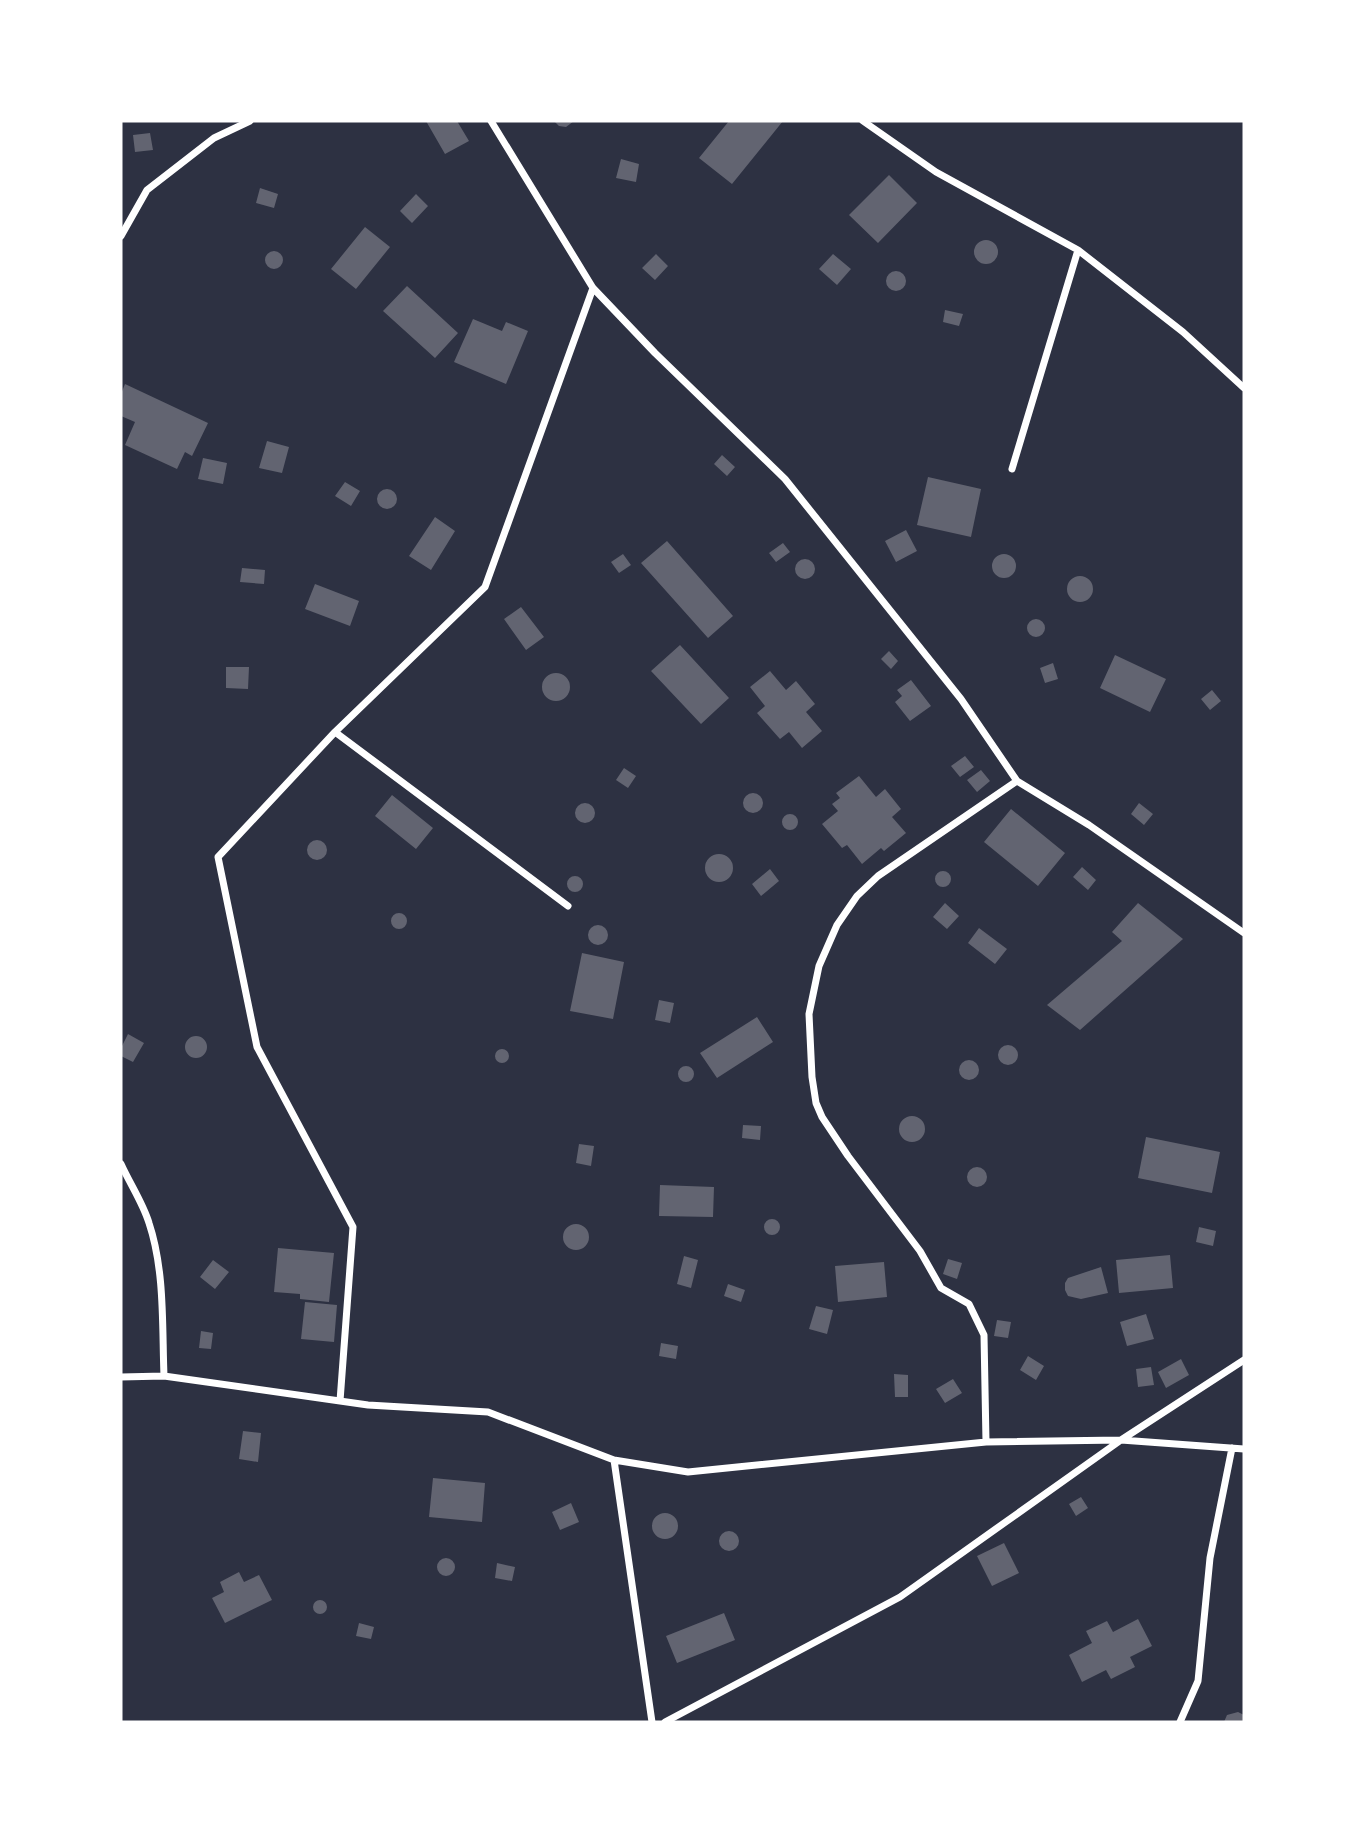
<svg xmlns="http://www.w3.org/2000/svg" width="1365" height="1843" viewBox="0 0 1365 1843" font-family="'Exo 2',sans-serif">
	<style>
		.building { fill: #626471 }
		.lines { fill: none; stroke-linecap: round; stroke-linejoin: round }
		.minor { stroke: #fff; stroke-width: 7 }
	</style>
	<rect width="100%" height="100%" fill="#2d3142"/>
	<path class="building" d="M426,121H457L469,141L445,154Z
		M554,121H574L566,127L559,126Z
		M729,121H783L732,184L699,158Z
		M150,133L153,150L135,152L133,135Z
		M621,159L639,164L636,182L616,178Z
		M889,175L917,203L878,243L849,215Z
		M260,188L278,194L274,208L256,203Z
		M416,194L428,206L412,223L400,211Z
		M365,227L390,247L356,289L331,269Z
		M974 252a12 12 0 1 1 24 0a12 12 0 1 1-24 0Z
		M265 260a9 9 0 1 1 18 0a9 9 0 1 1-18 0Z
		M656,254L668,266L655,280L642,268Z
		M833,254L851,269L837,285L819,269Z
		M886 281a10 10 0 1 1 20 0a10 10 0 1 1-20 0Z
		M407,286L458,333L435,358L383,311Z
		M945,310L963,314L959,326L943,322Z
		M473,319L502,331L506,322L528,331L506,384L454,362Z
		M125,384L208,423L192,456L185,452L177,469L125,445L135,422L121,416V394Z
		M267,441L289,447L282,473L259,468Z
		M722,455L735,467L727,476L714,464Z
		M203,458L227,463L223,484L198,479Z
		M928,477L981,489L971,537L917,525Z
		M345,482L360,491L351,506L335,496Z
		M377 499a10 10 0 1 1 20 0a10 10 0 1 1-20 0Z
		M435,517L455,531L431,570L409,556Z
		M906,530L917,551L896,562L885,541Z
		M667,541L733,616L708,638L641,563Z
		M783,543L790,552L776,562L769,553Z
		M623,554L631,565L619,573L611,562Z
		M992 566a12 12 0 1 1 24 0a12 12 0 1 1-24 0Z
		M795 569a10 10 0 1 1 20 0a10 10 0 1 1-20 0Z
		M242,568L265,570L264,584L240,582Z
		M1067 589a13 13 0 1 1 26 0a13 13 0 1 1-26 0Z
		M315,584L359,601L350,626L305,609Z
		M521,607L544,637L526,650L504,619Z
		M1027 628a9 9 0 1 1 18 0a9 9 0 1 1-18 0Z
		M680,645L729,698L701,724L651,671Z
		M889,651L898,661L891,669L881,659Z
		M1115,655L1166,679L1150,712L1100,688Z
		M1053,663L1058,679L1045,683L1040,668Z
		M226,667H249L248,689L226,688Z
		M770,671L786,690L796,681L815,704L806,712L822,731L802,748L789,732L780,739L757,713L765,706L750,687Z
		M542 687a14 14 0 1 1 28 0a14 14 0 1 1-28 0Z
		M911,680L931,706L910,721L895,702L902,696L897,690Z
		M1212,690L1221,701L1210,710L1201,699Z
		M965,756L974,767L960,777L951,766Z
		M624,768L636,776L628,788L616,780Z
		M981,770L990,781L977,792L967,780Z
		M859,776L876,797L885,789L901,809L892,817L906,833L884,851L881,848L862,864L847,845L842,848L822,824L838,811L832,804L840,798L836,793Z
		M743 803a10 10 0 1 1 20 0a10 10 0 1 1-20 0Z
		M392,795L433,828L416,849L375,816Z
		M575 813a10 10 0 1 1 20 0a10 10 0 1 1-20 0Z
		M1139,803L1153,814L1144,825L1131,814Z
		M1011,809L1065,853L1038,886L984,842Z
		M782 822a8 8 0 1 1 16 0a8 8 0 1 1-16 0Z
		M307 850a10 10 0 1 1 20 0a10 10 0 1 1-20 0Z
		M705 868a14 14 0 1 1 28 0a14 14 0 1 1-28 0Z
		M1082,867L1096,880L1088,890L1073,877Z
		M770,869L779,881L761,896L752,884Z
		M935 879a8 8 0 1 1 16 0a8 8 0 1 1-16 0Z
		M567 884a8 8 0 1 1 16 0a8 8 0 1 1-16 0Z
		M945,903L959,916L947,929L933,917Z
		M1138,903L1183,939L1080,1030L1047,1005L1122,941L1112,932Z
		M391 921a8 8 0 1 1 16 0a8 8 0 1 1-16 0Z
		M588 935a10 10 0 1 1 20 0a10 10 0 1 1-20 0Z
		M979,928L1007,949L995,964L968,943Z
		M582,953L624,962L613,1019L570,1011Z
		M659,1000L674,1003L670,1023L655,1020Z
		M757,1017L773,1042L717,1078L700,1053Z
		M128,1034L144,1043L133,1062L121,1056V1048Z
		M185 1047a11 11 0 1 1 22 0a11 11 0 1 1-22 0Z
		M998 1055a10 10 0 1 1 20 0a10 10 0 1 1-20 0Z
		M495 1056a7 7 0 1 1 14 0a7 7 0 1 1-14 0Z
		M959 1070a10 10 0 1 1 20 0a10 10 0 1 1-20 0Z
		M678 1074a8 8 0 1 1 16 0a8 8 0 1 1-16 0Z
		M899 1129a13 13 0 1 1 26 0a13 13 0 1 1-26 0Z
		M743,1125L761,1126L760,1140L742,1138Z
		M1146,1137L1220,1152L1212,1193L1138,1178Z
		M579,1144L594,1146L591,1166L576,1163Z
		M967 1177a10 10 0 1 1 20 0a10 10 0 1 1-20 0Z
		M660,1185L714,1187L713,1217L659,1216Z
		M764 1227a8 8 0 1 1 16 0a8 8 0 1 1-16 0Z
		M563 1237a13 13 0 1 1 26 0a13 13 0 1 1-26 0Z
		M1199,1227L1216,1231L1213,1246L1196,1242Z
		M278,1248L334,1253L329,1302L300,1299V1294L274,1292Z
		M1170,1255L1173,1288L1119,1293L1116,1260Z
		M684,1256L698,1260L691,1288L677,1284Z
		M948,1259L962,1263L957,1279L943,1274Z
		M213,1260L229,1272L215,1289L200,1277Z
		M884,1262L887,1297L838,1302L835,1266Z
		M1101,1267L1108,1293L1081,1299L1068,1296L1065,1290V1283L1068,1278Z
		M728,1284L745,1290L741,1302L724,1296Z
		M305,1302L337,1305L334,1342L301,1339Z
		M816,1306L833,1310L827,1334L809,1329Z
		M1146,1314L1154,1339L1127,1346L1120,1322Z
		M997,1320L1011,1322L1008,1338L994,1336Z
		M201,1331L213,1333L211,1349L199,1348Z
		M661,1343L678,1346L676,1359L659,1356Z
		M1028,1356L1044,1366L1036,1380L1020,1370Z
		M1181,1359L1189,1375L1166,1388L1158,1372Z
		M1151,1367L1154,1385L1138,1387L1136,1369Z
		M894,1374L908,1375V1397H895Z
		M953,1379L962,1393L945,1403L936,1389Z
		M243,1431L261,1433L258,1462L239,1459Z
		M433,1478L485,1483L482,1522L429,1517Z
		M1081,1497L1088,1508L1076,1516L1069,1504Z
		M571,1503L579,1522L560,1530L552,1512Z
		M652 1526a13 13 0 1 1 26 0a13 13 0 1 1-26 0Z
		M719 1541a10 10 0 1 1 20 0a10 10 0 1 1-20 0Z
		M1004,1543L1019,1573L992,1586L977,1556Z
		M437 1567a9 9 0 1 1 18 0a9 9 0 1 1-18 0Z
		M497,1563L515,1567L512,1581L495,1578Z
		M239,1572L244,1582L259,1575L272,1600L225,1623L212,1598L224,1592L220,1582Z
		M313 1607a7 7 0 1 1 14 0a7 7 0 1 1-14 0Z
		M724,1613L735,1640L677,1663L666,1636Z
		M1138,1619L1152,1646L1130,1657L1135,1667L1111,1679L1106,1670L1082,1682L1069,1655L1092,1643L1086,1631L1107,1621L1113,1632Z
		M359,1623L374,1627L371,1639L356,1636Z
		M1238,1712L1244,1715V1722H1224L1227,1715Z"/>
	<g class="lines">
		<path class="minor" d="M491,121L593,288L655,353L785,479L961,699L1017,781L1089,825L1244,933
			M863,121L936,172L1078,250L1183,332L1244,388
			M121,236L147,190L214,138L250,121
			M1012,469L1078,250
			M335,732L568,906
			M121,1164C130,1184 143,1203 149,1223C165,1271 162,1326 164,1376
			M121,1377L164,1376L368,1405L488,1412L614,1460L688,1472L986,1442L1121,1440L1244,1449
			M340,1401L353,1227L257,1047L218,857L335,732L485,587L593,288
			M986,1442L984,1335L969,1304L941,1288L920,1251L848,1156L822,1117L816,1103L812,1077L809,1014L819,966L837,925L857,896L878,876L1017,781
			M614,1460L652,1722
			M665,1722L900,1597L1121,1440L1244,1360
			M1180,1722L1198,1681L1210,1558L1232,1448"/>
	</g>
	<rect width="1365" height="1843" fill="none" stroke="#ffffff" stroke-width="245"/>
</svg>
